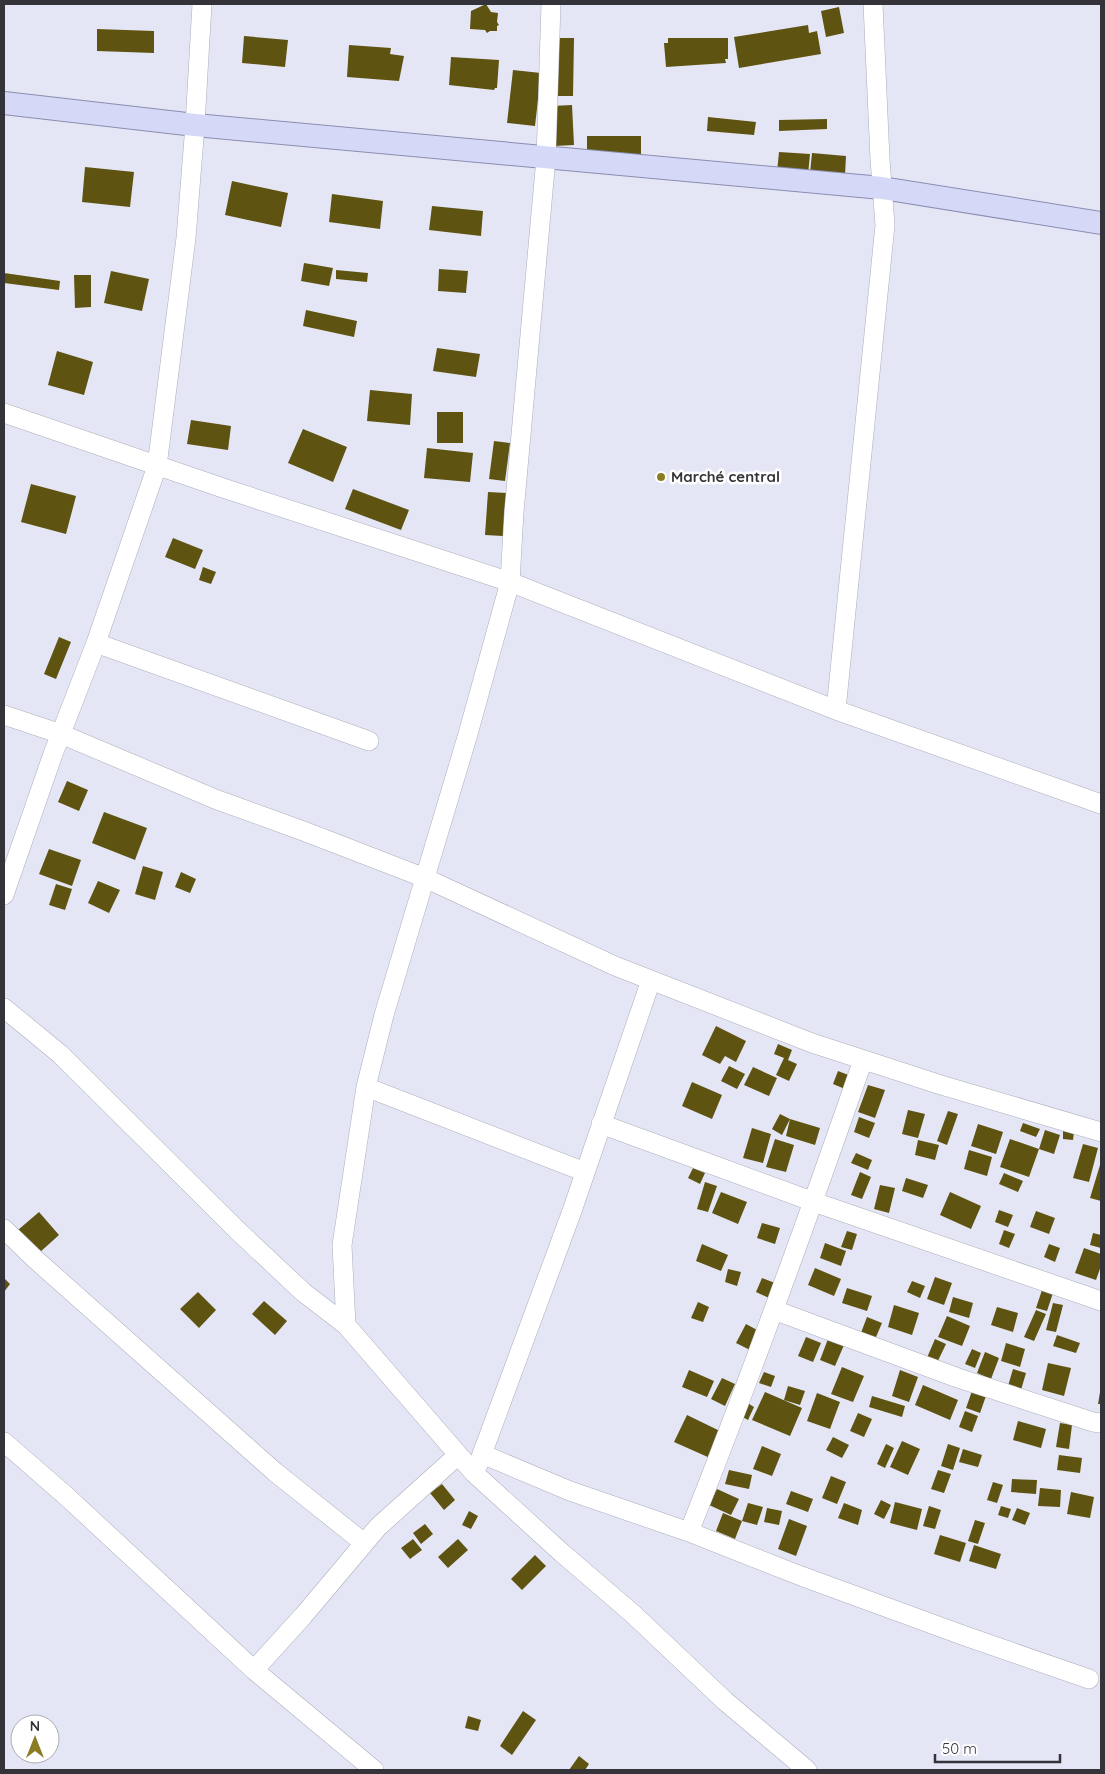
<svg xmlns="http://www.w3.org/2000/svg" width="1105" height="1774" viewBox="0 0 1105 1774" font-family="Quicksand,sans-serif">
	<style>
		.building { fill: #5e5311 }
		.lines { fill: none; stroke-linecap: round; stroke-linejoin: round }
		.minor-casing { stroke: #acadbb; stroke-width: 20 }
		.major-casing { stroke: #8b8db1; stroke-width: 24 }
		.minor { stroke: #fff; stroke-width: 19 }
		.major { stroke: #d6d8f7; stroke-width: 22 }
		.poi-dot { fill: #8b7c22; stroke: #fff; stroke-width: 2 }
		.labels { text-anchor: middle; stroke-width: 5; stroke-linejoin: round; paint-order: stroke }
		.poi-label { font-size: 15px; font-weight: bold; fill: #333339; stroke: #fff; text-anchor: start }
	</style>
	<rect width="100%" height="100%" fill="#e5e6f5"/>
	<path class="building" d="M486,4L491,12L498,13L497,22L499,25L497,26V31H490L487,33L485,30L470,29L471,11Z
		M839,7L844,33L826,37L821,11Z
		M808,25L809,33L817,31L821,54L739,68L734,37Z
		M97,29L154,31V53L97,51Z
		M244,36L288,40L285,67L242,63Z
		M558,38H574L573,96H557Z
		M668,38H728V59H725L726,63L666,67L664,43H668Z
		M349,45L391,48L390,54L404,56L399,81L347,77Z
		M451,57L499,60L497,88H495L494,90L449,85Z
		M513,70L541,73L535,126L507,123Z
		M572,105L574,145L554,146L552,106Z
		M708,117L756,122L754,135L707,131Z
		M827,119V129L779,131V120Z
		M587,136H641V154H587Z
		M779,152L810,154L808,175L777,172Z
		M812,153L846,156L845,175L810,173Z
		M85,167L134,172L130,207L82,202Z
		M232,181L288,193L281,227L225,215Z
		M332,194L383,201L380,229L329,222Z
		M432,206L483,211L481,236L429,230Z
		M304,263L333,268L329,286L301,281Z
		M439,269L468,271L466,293L438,291Z
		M336,270L368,273L367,282L336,279Z
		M111,271L149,279L142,311L104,303Z
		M4,273L60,281L59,290L4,283Z
		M74,275H91V307L75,308Z
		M306,310L357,321L354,337L303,326Z
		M437,348L480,354L476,377L433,371Z
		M57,351L93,362L84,395L48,385Z
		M370,390L412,394L410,425L367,421Z
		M437,412H463V443H437Z
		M191,420L231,426L228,450L187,444Z
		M303,429L347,447L333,482L288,463Z
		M494,441L510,443L505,481L489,479Z
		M427,448L473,453L470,482L424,478Z
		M31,484L76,496L66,534L21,522Z
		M353,489L409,510L401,530L345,509Z
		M488,492L507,493L503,536L485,535Z
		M173,538L203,550L195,569L165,557Z
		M203,567L216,572L211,584L199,580Z
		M59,637L71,642L56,679L44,674Z
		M67,781L88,790L79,811L58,802Z
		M104,812L147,828L135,860L92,843Z
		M49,849L81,860L72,886L39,874Z
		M143,866L163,872L155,900L135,894Z
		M181,872L196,879L190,893L175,887Z
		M98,881L120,890L109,913L88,903Z
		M56,884L72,889L65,910L49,905Z
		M716,1026L746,1041L736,1062L725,1056L720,1064L702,1055Z
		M778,1044L792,1050L788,1060L797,1064L789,1081L776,1075L784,1058L774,1054Z
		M729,1066L745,1074L737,1089L721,1081Z
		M753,1067L777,1078L769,1096L744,1085Z
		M838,1071L851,1076L845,1089L833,1084Z
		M692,1082L722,1095L712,1119L682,1106Z
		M868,1085L885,1090L875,1118L858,1112Z
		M908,1110L925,1114L918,1138L902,1134Z
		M948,1111L958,1114L947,1145L937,1141Z
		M780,1114L790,1119L820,1128L815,1145L786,1136L790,1119L782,1135L772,1129Z
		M859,1117L875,1123L869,1138L854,1132Z
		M1023,1123L1040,1129L1036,1137L1020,1131Z
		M978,1124L1003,1132L996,1154L971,1146Z
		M752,1128L771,1134L763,1163L743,1158Z
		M1045,1130L1060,1135L1054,1154L1039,1149Z
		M1063,1131L1074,1132L1073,1140L1063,1139Z
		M775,1139L794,1145L786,1172L766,1167Z
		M1010,1139L1039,1149L1029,1177L1000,1167Z
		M918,1140L939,1145L935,1160L915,1155Z
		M1083,1144L1098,1148L1089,1182L1073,1178Z
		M969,1150L992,1157L987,1176L964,1169Z
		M856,1153L872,1160L868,1170L851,1163Z
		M1100,1165H1101V1201L1090,1198Z
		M693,1168L705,1173L700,1184L688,1178Z
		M860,1172L871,1177L862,1199L851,1195Z
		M1004,1173L1023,1181L1018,1192L999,1184Z
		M906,1178L928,1185L923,1198L902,1191Z
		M705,1182L717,1186L708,1212L697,1209Z
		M880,1185L895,1188L889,1213L874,1209Z
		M721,1192L747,1202L738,1224L712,1213Z
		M950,1192L981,1206L971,1229L940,1215Z
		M999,1210L1013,1215L1008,1227L995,1222Z
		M1036,1211L1055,1218L1049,1234L1030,1227Z
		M39,1212L59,1235L39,1253L18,1230Z
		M762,1223L780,1228L775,1244L757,1238Z
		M1004,1230L1015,1234L1009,1248L999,1244Z
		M847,1231L857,1234L852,1250L841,1247Z
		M1093,1233L1101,1235V1248L1090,1245Z
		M825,1243L846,1251L841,1266L820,1258Z
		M702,1244L728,1255L721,1271L696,1261Z
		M1049,1244L1060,1248L1055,1262L1044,1257Z
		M1084,1248L1101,1254V1266L1096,1280L1075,1273Z
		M815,1268L841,1279L834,1296L808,1285Z
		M728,1269L741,1272L737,1286L725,1282Z
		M935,1277L952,1283L944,1305L927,1299Z
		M4,1278L10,1284L4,1292Z
		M762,1278L775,1283L769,1298L756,1292Z
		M912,1281L925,1286L920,1298L907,1292Z
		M1043,1287L1054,1290L1047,1311L1036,1308Z
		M847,1288L872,1296L867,1311L842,1303Z
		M198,1292L216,1310L199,1328L180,1309Z
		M953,1297L973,1303L969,1318L949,1312Z
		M264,1301L287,1321L275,1335L252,1314Z
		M698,1302L709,1307L703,1322L691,1318Z
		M1053,1303L1063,1305L1056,1332L1046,1330Z
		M894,1305L919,1313L912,1335L888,1327Z
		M997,1307L1018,1313L1013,1332L991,1325Z
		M1036,1310L1046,1314L1034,1341L1024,1337Z
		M947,1316L970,1326L962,1346L938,1337Z
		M867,1317L882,1323L873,1344L859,1338Z
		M746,1324L759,1331L750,1350L736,1343Z
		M1057,1335L1080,1343L1076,1353L1053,1346Z
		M806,1337L821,1343L813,1362L798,1356Z
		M828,1339L844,1345L835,1366L820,1360Z
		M935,1339L946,1344L936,1365L926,1360Z
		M1006,1343L1025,1349L1020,1367L1001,1361Z
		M972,1349L981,1353L975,1368L965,1364Z
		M985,1352L999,1358L991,1379L977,1373Z
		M1048,1363L1071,1368L1064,1396L1042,1390Z
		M842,1367L864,1376L853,1402L831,1394Z
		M1013,1369L1026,1373L1021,1390L1008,1386Z
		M689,1370L714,1381L707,1397L682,1387Z
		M900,1370L918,1377L909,1402L892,1396Z
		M764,1372L775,1376L771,1387L759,1383Z
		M722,1378L735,1384L725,1406L711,1399Z
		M923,1385L958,1400L950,1420L915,1405Z
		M788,1386L805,1391L800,1405L784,1400Z
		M972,1391L986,1396L980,1413L966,1408Z
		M765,1392L802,1408L790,1436L752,1420Z
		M1100,1392H1101V1404H1098Z
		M817,1393L840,1402L830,1429L807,1421Z
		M872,1396L905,1406L902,1417L869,1407Z
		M746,1402L754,1407L748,1420L739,1415Z
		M965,1411L978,1416L972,1432L959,1427Z
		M858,1413L872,1419L864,1437L850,1431Z
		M687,1415L722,1432L710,1458L674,1442Z
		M1018,1421L1046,1429L1041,1448L1013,1440Z
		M1060,1423L1072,1425L1069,1449L1056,1447Z
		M833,1437L849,1445L842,1458L826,1450Z
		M902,1441L920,1449L908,1475L890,1467Z
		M886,1444L894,1448L885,1468L877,1464Z
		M948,1444L960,1448L953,1470L941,1466Z
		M762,1446L781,1454L772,1476L753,1469Z
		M963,1449L982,1455L978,1467L959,1462Z
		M1059,1455L1082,1458L1080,1473L1057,1470Z
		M729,1470L752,1475L749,1489L725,1484Z
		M938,1470L951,1474L944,1493L931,1489Z
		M831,1476L846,1482L837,1504L822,1498Z
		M1012,1479L1037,1480L1036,1494L1011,1492Z
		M993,1482L1003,1485L997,1503L987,1500Z
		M442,1484L455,1500L444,1510L430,1493Z
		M1040,1488L1061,1490L1060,1507L1038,1506Z
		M717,1489L739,1499L731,1515L709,1505Z
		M791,1491L813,1499L808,1512L786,1504Z
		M1071,1492L1094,1497L1090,1518L1067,1514Z
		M881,1500L891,1505L884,1519L874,1514Z
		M895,1502L922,1509L917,1530L890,1523Z
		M748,1503L763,1507L757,1525L742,1521Z
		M844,1503L862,1510L858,1525L838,1518Z
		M929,1506L941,1510L935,1529L923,1526Z
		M1001,1506L1011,1509L1008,1518L998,1515Z
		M767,1508L782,1511L779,1525L764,1522Z
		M1017,1508L1030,1513L1025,1525L1012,1520Z
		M469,1511L478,1516L471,1529L462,1525Z
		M723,1513L742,1521L735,1539L716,1531Z
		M789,1519L807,1526L796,1556L778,1549Z
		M975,1520L985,1523L978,1544L968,1541Z
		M425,1524L433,1534L421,1544L413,1533Z
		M940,1535L966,1543L960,1562L934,1554Z
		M413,1539L422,1550L410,1559L401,1548Z
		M458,1539L468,1550L448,1568L438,1557Z
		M974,1545L1001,1554L996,1569L969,1561Z
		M535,1555L546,1566L522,1590L511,1579Z
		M523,1711L536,1720L512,1755L500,1746Z
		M468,1716L481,1720L478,1731L465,1728Z
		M579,1756L589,1764L585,1770H569Z"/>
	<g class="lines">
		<defs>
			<path id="minor" d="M4,413L223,488L510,582L836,710L1101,804
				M96,643L369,741
				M836,710L885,225L880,159L873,4
				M4,715L61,734L215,799L306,832L425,878L615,966L812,1043L941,1085L1101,1132
				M4,895L53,754L96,643L157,466L186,238L195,125L202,4
				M4,1008L60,1054L237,1230L303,1292L346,1325L474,1473L562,1553L633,1614L725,1701L807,1770
				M366,1087L585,1172
				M601,1124L814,1202L1101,1301
				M4,1229L35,1259L275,1472L364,1543
				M774,1310L958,1378L1093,1422L1101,1423
				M346,1325L342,1245L366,1087L384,1015L468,734L510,582L514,512L546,158L551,4
				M4,1442L65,1495L254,1670L374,1770
				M482,1454L570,1491L689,1532L801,1576L965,1636L1089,1679
				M478,1465L572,1211L651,980
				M689,1532C751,1376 808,1218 863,1060
				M254,1670L303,1616L378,1527L458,1455"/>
			<path id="major" d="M4,103L195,125L882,188L1101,223"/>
		</defs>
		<use href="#minor" class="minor-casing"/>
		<use href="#major" class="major-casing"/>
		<use href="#minor" class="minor"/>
		<use href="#major" class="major"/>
	</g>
	<circle class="poi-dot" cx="661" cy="477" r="5"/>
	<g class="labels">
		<g class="poi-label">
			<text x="671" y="482">Marché central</text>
		</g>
	</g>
	<rect width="1105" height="1774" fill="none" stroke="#333339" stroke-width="10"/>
	<g transform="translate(35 1739)"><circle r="24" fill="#ffffff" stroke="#adadb0"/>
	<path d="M0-4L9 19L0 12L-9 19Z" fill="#8b7c22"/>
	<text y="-8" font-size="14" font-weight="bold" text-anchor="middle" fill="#333339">N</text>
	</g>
	<path d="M935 1754v8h125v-8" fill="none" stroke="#333339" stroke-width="2.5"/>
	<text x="942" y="1754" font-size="15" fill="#333339" stroke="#ffffff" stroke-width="4" paint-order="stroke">50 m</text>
</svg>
